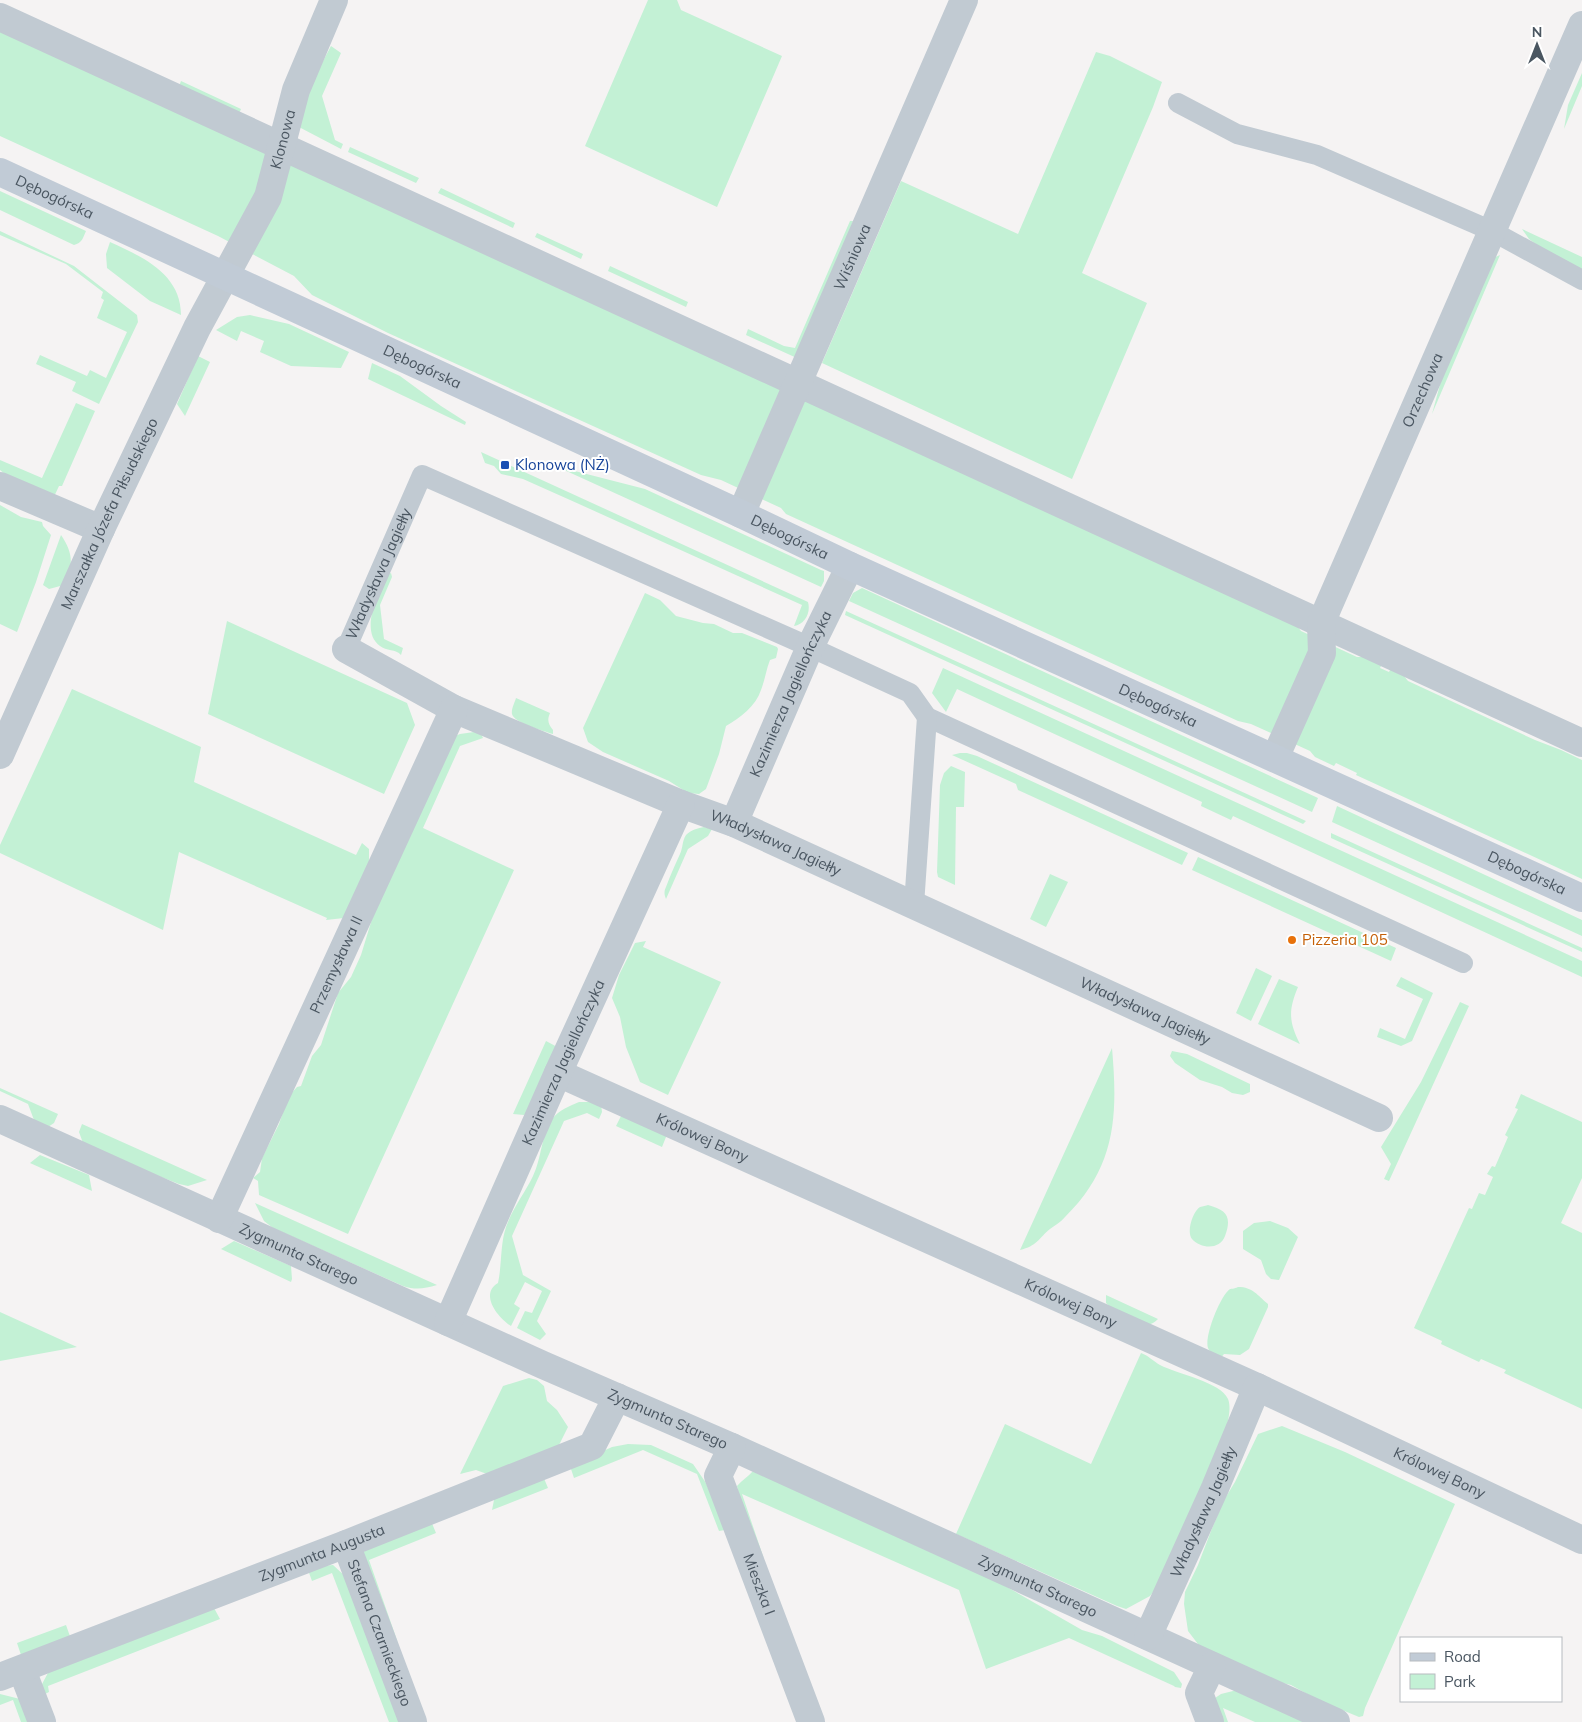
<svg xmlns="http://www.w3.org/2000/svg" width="1582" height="1722" viewBox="0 0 1582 1722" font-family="Mulish,sans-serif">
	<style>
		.green { fill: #c3f1d5 }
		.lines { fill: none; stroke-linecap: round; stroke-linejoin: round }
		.lane { stroke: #c1cad2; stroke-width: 20 }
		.street { stroke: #c1cad2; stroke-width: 28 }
		.secondary { stroke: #c1cbd6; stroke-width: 28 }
		.transit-dot { fill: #1a4fb4; stroke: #fff; stroke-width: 2 }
		.food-dot { fill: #e8710a; stroke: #fff; stroke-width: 2 }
		.labels { text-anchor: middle; stroke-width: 4; stroke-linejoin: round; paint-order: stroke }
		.street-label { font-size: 15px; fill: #4a5661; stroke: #fff }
		.transit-label { font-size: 15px; fill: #164399; stroke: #fff; text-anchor: start }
		.food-label { font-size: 15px; fill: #c56008; stroke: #fff; text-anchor: start }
	</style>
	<rect width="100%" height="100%" fill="#f5f3f3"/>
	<path class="green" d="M648,0H677L681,10L782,56L717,207L585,146Z
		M0,29L1294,622L1301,631L1357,657H1366L1382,664L1380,668L1389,672L1391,668L1404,676L1408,681L1535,740L1561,750L1582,760V879L1356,775L1357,773L1336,763L1334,766L1315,757L1310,751L1251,724L1238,721L786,514L781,508L721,480L701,475L388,333L312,295L294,276L218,236L0,136Z
		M331,46L341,53L322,96L335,140L343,144L341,149L297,126L315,76Z
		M1096,52L1110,56L1162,82L1153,107L1082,273L1147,303L1072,479L822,363L901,181L1018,234Z
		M1582,73V86L1564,129L1568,105Z
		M181,81L241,109L238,116L178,89Z
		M350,147L419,178L416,183L348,152Z
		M441,188L515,223L513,228L438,193Z
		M0,191L86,231C83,238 82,243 74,245L0,210Z
		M850,221H853L844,247L799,359L746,335L748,329L784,346L795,348Z
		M1522,229L1582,257V270L1541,248L1529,239Z
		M0,231L74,266L137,315L138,322L99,404L72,391L76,382L36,364L40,355L87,376L90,370L106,378L127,332L97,318L104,300L101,298L103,292L66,264L0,235Z
		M537,233L583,254L581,259L535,237Z
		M110,242C143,257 181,274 181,315L150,301L107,268L106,254Z
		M1500,255L1432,414L1444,370L1491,259Z
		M610,266L688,302L686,307L608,271Z
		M250,315L289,324L349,352L341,368L291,366L260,352L264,341L241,331L237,341L216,330L237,317Z
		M198,356L210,362L185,416L177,404Z
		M372,363L400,376L441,406L466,422L465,425L368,379Z
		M76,403L95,411L62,486H59L52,501L12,480L0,470V460L42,478Z
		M481,452L808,602C811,613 805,624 794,626L802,605L579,504L523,479L501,474L494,466L485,463Z
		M564,466L571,470L645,489L821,570L824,571V581L821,587L562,469Z
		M0,505L21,517L42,522L43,526L51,535L36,582L17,632L0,624Z
		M61,535C73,553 74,564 64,585L49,589L43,585Z
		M391,573L392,577L380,605L384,639L403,648L401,655C396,649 386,651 380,646C359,631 379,592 386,575Z
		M862,588L1318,798L1312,812L849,601L853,593Z
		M645,593L660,600L676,616L703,623L714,624L733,633H742L777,647L778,649L776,658L770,660C766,670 765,680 761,690C756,706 740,718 726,726L719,754L706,789L699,794L688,793L669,781L603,752L588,742L583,728Z
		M846,611L1306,821L1303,824L845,615Z
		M227,621L407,703L415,725L384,794L208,714Z
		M943,668L1582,961V977L1233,816L1231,820L1201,806L1202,802L957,689L946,712L932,693Z
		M72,689L201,747L194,782L356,855L362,843L369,849V869L344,918L326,920L327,918L179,852L163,930L0,853V845Z
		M516,698L550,713C547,720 548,724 553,730V734C544,731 514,723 512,714C511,709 515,702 516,698Z
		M474,732L481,734L483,738L460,746L423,828L514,870L348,1234L259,1195L258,1181L253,1178L260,1172L262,1158L279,1124L288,1097L297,1087L301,1086L312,1056L321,1045L338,993L351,977L361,955L372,919L450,738L460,734Z
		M960,753H967L977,756L1188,853L1182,865L1018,790L1016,784L952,755Z
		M951,766L965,772L964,807H956L955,885L938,877L937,872L940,785L944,773Z
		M1337,806L1582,920V936L1332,822Z
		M704,827L712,829L708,836L688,849L666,899C664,894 664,891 666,887C670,876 675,865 680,854C683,848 682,841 686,835C691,830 698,828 704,827Z
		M1331,833L1582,948V952L1331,838Z
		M1198,857L1396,948L1391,961L1192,870Z
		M1050,874L1068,882L1046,927L1030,919Z
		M646,941L643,947L721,982L668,1095L640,1082L626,1047L620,1017L612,998L619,975L635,943Z
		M1256,968L1272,976L1251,1021L1236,1013Z
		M1401,977L1433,993L1412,1041L1401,1046L1377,1037L1380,1028L1405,1039L1423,999L1396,986Z
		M1279,979L1298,987C1288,1011 1289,1022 1300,1044L1258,1024Z
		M1460,1002L1469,1006L1389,1181L1384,1179L1391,1164L1381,1147L1421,1082Z
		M546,1041L561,1049L532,1110L524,1115L513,1114Z
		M1112,1048C1118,1116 1116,1167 1065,1217C1061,1222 1055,1225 1050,1229C1038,1239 1037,1246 1020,1250Z
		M1172,1051L1187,1054L1250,1084V1092L1243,1095L1232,1093L1222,1087L1200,1080L1175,1063L1170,1056Z
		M0,1088L58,1114L54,1123L48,1127L34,1120L28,1104L0,1091Z
		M1521,1094L1582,1122V1178L1561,1223L1582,1233V1409L1504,1373L1506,1370L1481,1359L1479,1362L1441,1344L1442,1341L1414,1328L1469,1208L1472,1209L1479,1193L1485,1195L1493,1177L1487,1174L1492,1166L1495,1167L1508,1137L1505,1135L1518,1109L1515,1108Z
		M579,1102H591L601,1104L602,1112L599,1119L587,1113L564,1121L512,1236L523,1275L551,1291L537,1321L546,1334L540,1340L517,1328L525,1311L532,1313L542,1291L525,1282L514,1304L520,1308L511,1326C498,1318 479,1294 498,1283C502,1265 500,1245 506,1227C512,1209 525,1193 533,1176C542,1158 541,1134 553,1118C559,1110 570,1106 579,1102Z
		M623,1112L668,1132L662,1147L616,1126Z
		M82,1124L207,1180L188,1186L179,1184L148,1172L83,1143L79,1132Z
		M40,1155L89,1175L92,1191L30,1163Z
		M255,1203L437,1285C424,1289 415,1290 403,1286L273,1228L264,1221Z
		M1208,1205C1227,1210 1232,1217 1225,1236C1220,1250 1201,1249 1192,1239C1186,1232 1193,1211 1200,1207C1203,1206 1206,1206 1208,1205Z
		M1270,1221L1288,1228L1298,1237L1279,1280L1271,1279L1266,1274L1261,1260L1243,1249V1231L1254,1223Z
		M234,1241L291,1266L292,1279L291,1282L221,1249Z
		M1238,1287C1253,1287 1257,1295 1268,1304V1307L1249,1349L1240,1355L1224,1354L1219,1360C1215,1356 1210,1353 1208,1348C1204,1337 1220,1296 1230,1289C1231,1289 1237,1288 1238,1287Z
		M1106,1295L1158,1319C1154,1323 1149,1326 1144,1324C1133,1322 1113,1311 1106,1303Z
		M0,1312L77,1347L0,1361Z
		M1141,1353C1149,1356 1153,1361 1160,1365C1177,1374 1221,1382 1228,1399C1232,1409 1227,1424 1225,1434L1157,1587L1150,1596L1126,1609L1117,1606L956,1534L1005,1424L1091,1464Z
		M529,1378L537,1380L544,1386L547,1401L557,1410L568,1427L558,1447L487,1474L476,1470L460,1474L503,1386Z
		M1282,1426L1345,1452L1455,1504L1365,1708L1363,1716L1359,1717L1318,1700L1291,1685L1266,1679L1201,1648L1188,1631L1184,1604L1185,1592L1198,1565L1211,1531L1224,1500L1235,1482L1258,1434Z
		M628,1444L651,1445L693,1464L706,1483L725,1530L719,1531L697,1474L643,1450L574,1478L570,1466L612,1447Z
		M753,1471L1000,1583L1082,1630L1102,1636L1174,1672L1182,1684L1181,1688L1175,1687L1174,1686L1069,1638L986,1669L959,1590L742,1494L764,1559L743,1512L737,1486C742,1480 748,1477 753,1471Z
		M543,1476L548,1488L492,1510L495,1495Z
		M431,1521L436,1533L369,1560L398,1643L362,1563V1556L365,1550Z
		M333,1565L347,1578L403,1722H389L332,1573L312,1581L308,1570L322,1566Z
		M214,1608L220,1619L48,1686L49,1692L43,1695L41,1686L49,1671Z
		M66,1625L72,1642L23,1661L17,1643Z
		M1237,1690L1312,1722H1255L1223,1708L1228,1722H1218L1215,1698L1221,1694Z
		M0,1694L20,1699L29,1722H21L13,1700L0,1705Z"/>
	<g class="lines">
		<g class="lane">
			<path d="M1178,103L1237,134L1317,155L1492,231L1582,280"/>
			<path id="s1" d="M346,649L422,475L810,647L910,693L927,717L1463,963"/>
			<path d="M914,905L927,717"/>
		</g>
		<g class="street">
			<path d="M0,17L1582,743"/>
			<path d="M0,486L101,529"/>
			<path id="s2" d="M741,514L964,0"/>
			<path id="s3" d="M346,649L454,709L681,804L734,823L1379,1118"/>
			<path id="s4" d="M0,755L101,529L197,328L268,197L296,90L334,0"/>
			<path id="s5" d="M1275,758L1322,653L1321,624L1328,607L1582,25"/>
			<path id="s6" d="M734,823L810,647L850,566"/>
			<path id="s7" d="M558,1073L1257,1387L1582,1540"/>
			<path id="s8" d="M0,1119L543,1365L732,1447L1336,1722"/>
			<path id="s9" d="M219,1219L454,709"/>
			<path id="s10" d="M448,1322L558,1073L681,804"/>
			<path id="s11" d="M732,1447L718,1476L811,1722"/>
			<path id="s12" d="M346,1544L413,1722"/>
			<path id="s13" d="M1148,1636L1215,1488L1257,1387"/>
			<path d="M22,1670L42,1722"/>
			<path id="s14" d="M0,1677L346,1544L592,1446L617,1397"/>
			<path d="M1210,1722L1199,1693L1212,1666"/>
		</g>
		<path class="secondary" id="s15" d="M0,172L741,514L850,566L1582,898"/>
	</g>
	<rect class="transit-dot" x="500" y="460" width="10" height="10" rx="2.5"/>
	<circle class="food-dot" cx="1292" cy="940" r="5"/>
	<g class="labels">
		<g class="street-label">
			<text dy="5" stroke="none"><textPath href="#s4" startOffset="679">Klonowa</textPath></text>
			<text dy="5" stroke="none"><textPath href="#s15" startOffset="60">Dębogórska</textPath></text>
			<text dy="5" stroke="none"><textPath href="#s2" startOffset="280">Wiśniowa</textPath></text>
			<text dy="5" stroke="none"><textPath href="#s15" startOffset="465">Dębogórska</textPath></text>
			<text dy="5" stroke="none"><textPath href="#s5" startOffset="399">Orzechowa</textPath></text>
			<text dy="5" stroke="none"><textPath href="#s4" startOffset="265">Marszałka Józefa Piłsudskiego</textPath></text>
			<text dy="5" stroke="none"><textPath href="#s15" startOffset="870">Dębogórska</textPath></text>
			<text dy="5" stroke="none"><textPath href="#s1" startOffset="82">Władysława Jagiełły</textPath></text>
			<text dy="5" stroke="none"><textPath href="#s6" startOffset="141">Kazimierza Jagiellończyka</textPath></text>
			<text dy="5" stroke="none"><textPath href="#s15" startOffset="1275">Dębogórska</textPath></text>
			<text dy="5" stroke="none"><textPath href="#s3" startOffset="472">Władysława Jagiełły</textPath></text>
			<text dy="5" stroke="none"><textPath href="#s15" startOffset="1680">Dębogórska</textPath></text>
			<text dy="5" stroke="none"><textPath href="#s9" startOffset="280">Przemysława II</textPath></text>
			<text dy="5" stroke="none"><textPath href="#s3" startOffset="878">Władysława Jagiełły</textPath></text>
			<text dy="5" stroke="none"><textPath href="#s10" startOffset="284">Kazimierza Jagiellończyka</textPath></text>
			<text dy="5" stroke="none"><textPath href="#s7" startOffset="158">Królowej Bony</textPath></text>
			<text dy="5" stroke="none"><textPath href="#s8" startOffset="328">Zygmunta Starego</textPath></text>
			<text dy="5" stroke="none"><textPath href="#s7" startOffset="562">Królowej Bony</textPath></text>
			<text dy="5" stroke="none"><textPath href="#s8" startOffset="732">Zygmunta Starego</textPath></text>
			<text dy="5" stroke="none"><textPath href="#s7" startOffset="968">Królowej Bony</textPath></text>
			<text dy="5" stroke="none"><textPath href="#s13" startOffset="136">Władysława Jagiełły</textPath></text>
			<text dy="5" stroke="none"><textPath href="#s14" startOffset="345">Zygmunta Augusta</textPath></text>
			<text dy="5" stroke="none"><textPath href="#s11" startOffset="148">Mieszka I</textPath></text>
			<text dy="5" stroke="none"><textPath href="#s8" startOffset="1138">Zygmunta Starego</textPath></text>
			<text dy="5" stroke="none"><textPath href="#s12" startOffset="95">Stefana Czarnieckiego</textPath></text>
		</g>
		<g class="transit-label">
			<text x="515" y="470">Klonowa (NŻ)</text>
		</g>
		<g class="food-label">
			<text x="1302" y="945">Pizzeria 105</text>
		</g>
	</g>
	<rect x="1400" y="1637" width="162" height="65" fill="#ffffff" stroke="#b7bbc0"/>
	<rect x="1410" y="1653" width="25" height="8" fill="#c1cbd6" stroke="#b7bbc0"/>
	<text x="1444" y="1662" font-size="15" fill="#4a5661">Road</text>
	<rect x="1410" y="1674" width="25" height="15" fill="#c3f1d5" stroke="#b7bbc0"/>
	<text x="1444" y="1687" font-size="15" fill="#4a5661">Park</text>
	<g transform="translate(1537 45)" stroke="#ffffff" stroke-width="4" paint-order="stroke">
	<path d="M0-4L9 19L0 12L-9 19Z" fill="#4a5661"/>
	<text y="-8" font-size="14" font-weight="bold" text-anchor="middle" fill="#4a5661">N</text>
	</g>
</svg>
